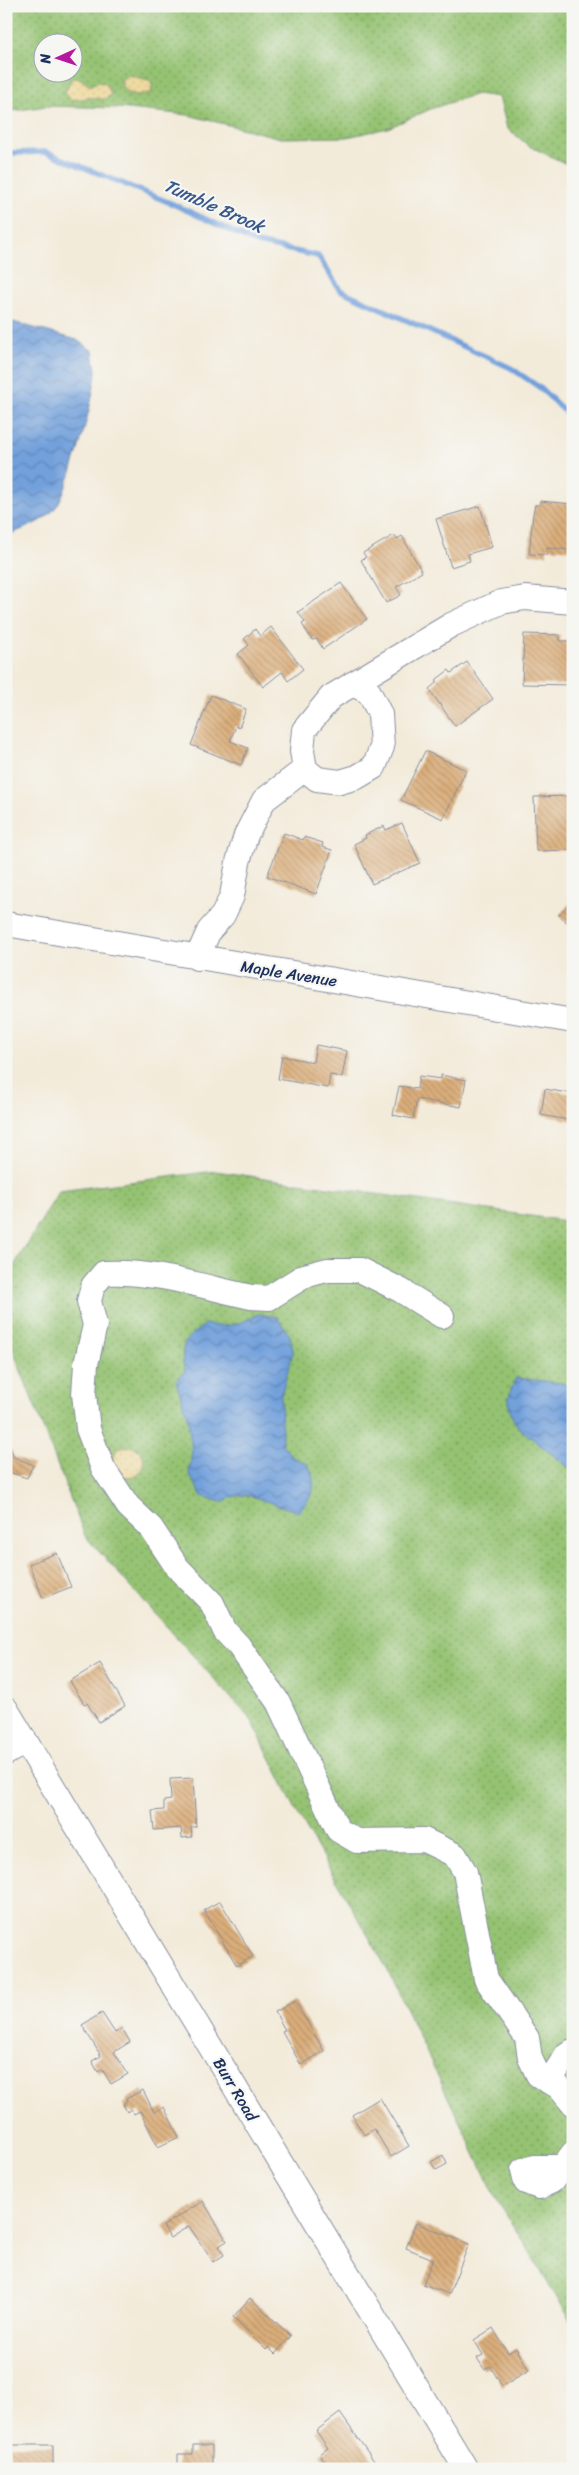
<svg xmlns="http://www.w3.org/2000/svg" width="579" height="2475" viewBox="0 0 579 2475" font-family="Sriracha,sans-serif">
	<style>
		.grass { fill: url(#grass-dots); stroke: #587968; fill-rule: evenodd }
		.sand { fill: url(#sand-dots); stroke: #84847e }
		.water { fill: url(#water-waves); stroke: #46689c }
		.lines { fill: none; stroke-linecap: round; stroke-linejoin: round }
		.stream { stroke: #72a0db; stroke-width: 5.5 }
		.building { fill: url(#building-back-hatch) }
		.minor-casing { stroke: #878d9c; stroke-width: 26 }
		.minor { stroke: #fff; stroke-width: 24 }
		.labels { text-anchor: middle; stroke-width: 4.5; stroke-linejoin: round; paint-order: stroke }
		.street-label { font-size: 16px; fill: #1b2f5e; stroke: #f6f6f2 }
		.water-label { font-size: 18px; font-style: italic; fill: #39578a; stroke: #f6f6f2 }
	</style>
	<defs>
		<pattern id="grass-dots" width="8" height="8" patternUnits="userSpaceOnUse" patternTransform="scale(1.25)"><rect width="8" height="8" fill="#95c372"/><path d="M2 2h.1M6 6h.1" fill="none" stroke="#799f61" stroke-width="1.8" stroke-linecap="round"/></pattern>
		<pattern id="sand-dots" width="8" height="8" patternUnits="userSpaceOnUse" patternTransform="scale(1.25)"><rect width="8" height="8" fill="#eeda9e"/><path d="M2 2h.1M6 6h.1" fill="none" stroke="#ccbb8a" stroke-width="1.8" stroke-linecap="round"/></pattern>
		<pattern id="water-waves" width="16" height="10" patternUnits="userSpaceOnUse" patternTransform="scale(1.25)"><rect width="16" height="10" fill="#72a0db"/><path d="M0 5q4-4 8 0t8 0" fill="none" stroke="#5d83b5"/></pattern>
		<pattern id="building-back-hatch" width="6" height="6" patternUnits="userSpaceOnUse" patternTransform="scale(1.25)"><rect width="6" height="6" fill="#dcaf7b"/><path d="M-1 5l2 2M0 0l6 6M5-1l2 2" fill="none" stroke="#b28f68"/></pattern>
	</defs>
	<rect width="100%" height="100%" fill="#f6f6f2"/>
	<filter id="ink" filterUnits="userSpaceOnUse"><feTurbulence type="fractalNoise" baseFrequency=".02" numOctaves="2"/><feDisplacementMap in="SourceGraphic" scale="10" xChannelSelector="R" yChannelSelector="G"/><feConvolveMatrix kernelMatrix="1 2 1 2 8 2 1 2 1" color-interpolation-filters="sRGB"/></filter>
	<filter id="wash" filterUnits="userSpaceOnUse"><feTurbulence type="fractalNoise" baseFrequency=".0096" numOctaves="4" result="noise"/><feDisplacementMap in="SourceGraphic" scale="20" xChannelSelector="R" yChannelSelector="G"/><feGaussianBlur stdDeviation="1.12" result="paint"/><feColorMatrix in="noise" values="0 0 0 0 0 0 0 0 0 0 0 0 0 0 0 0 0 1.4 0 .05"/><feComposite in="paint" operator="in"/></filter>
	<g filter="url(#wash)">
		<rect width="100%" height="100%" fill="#f3ebda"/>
		<path class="grass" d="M6,6H561L573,14V167L529,146L507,128L499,97L477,94L433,108L388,128L347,137L281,138L188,115L118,108L46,106L6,112ZM42,42H72V72H42Z
			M215,1171L573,1222V2324L496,2198L386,1967L298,1814L252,1721L85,1536L6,1332V1279L59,1191Z"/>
		<path class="sand" d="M128,75L149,80L152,85L151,93C138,95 122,98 121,80Z
			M72,78L81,79L90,86L99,82L106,84L111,94C103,104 97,96 87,98C81,99 77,100 70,99L65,92Z
			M112 1462a16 16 0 1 1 32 0a16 16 0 1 1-32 0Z"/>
		<path class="water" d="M6,320L77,340L93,351C94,357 95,364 96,370C96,393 69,490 56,507C45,522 22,529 6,536Z
			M258,1314L277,1317L290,1336L293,1352L281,1395L282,1444L292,1457L308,1464C318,1487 314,1494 298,1512L251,1496L238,1495L221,1502L202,1496L189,1474L192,1451L188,1419L176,1381L185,1371C179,1344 184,1339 206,1324C225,1329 241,1324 258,1314Z
			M516,1378L562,1383L573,1389V1471L519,1428C506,1410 506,1398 516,1378Z"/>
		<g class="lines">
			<path class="stream" d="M6,153L46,152L173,204L257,243L318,256L340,290L511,368L539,387L573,419"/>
		</g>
		<g id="blocks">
			<path class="building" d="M540,501L573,504V550L547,548V555L529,554L533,514L535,505H540Z
				M480,506L492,547L468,554L470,561L451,567L436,519Z
				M394,535L397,539L402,536L422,572L396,587L401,595L386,603L361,560L366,557L363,553Z
				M341,583L367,619L323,649L317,639L312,640L302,624L305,622L298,612Z
				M271,627L303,669L288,681L282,672L263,687L238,654L249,645L244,639L255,629L260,636Z
				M524,634L560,635V641H573V685L522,684Z
				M467,662L493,699L455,726L429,689L436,683L437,679L449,670L451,673Z
				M211,695L246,709L239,728L236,726L230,741L248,748L241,765L191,745Z
				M425,751L466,770L443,819L401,800Z
				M573,796V850L536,851L534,797Z
				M402,823L420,863L372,884L354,844L366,838L365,835L384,826L386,830Z
				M284,833L303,840L304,837L323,843L322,847L332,850L316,894L267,876Z
				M573,900V928L559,915Z
				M316,1045L347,1051L342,1077L330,1075L328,1088L278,1079L282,1056L313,1062Z
				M441,1075L466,1080L461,1107L417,1099L413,1119L393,1115L399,1086L417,1089L419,1076L441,1079Z
				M545,1089L573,1094V1121L541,1115Z
				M6,1439L14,1457L33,1465L27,1478L6,1471Z
				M57,1553L71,1587L43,1598L29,1564Z
				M100,1663L125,1706L99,1722L87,1703L84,1704L70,1681Z
				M193,1778L196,1827H191L192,1837L182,1838L181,1828L154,1830L152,1811L164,1810V1801L171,1800L170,1779Z
				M220,1901L253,1956L237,1966L204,1910Z
				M295,2001L324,2051L301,2065L282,2031L285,2030L275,2012Z
				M102,2013L115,2033L122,2028L130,2042L114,2052L128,2074L111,2084L102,2069L98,2072L92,2061L101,2056L82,2025Z
				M143,2090L154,2112L164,2107L179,2137L158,2147L140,2111L134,2114L131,2109L127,2112L123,2104L127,2101L126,2099Z
				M380,2098L409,2146L391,2157L374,2129L364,2135L352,2115Z
				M443,2155L447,2164L436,2170L431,2162Z
				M203,2201L227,2241L219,2246L224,2255L213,2262L189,2226L170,2238L163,2226Z
				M416,2223L469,2244L449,2294L423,2284L433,2259L406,2248Z
				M250,2298L291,2336L275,2354L268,2347L266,2350L233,2317Z
				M493,2328L508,2353L516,2348L529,2370L502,2386L490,2366L484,2369L477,2358L483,2355L474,2340Z
				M340,2413L379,2468L378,2469H342L339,2464L330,2469L320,2454L328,2448L316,2431Z
				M10,2445H53V2469H6V2464H10Z
				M193,2445H212V2469H159L178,2467V2454H193Z"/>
		</g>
	</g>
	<g filter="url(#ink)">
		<use href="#blocks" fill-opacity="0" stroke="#878d9c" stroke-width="1"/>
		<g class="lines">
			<defs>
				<path id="minor" d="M352,684L369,692L380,714L382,747L374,767L357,777L340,782L317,779L305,769L302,751L304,730L331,697L451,625L501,602L525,598L573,602
					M6,924L573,1021
					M197,958L209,931L223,915L232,896L238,862L246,835L264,800L305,769
					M442,1316L400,1290L360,1270H327L304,1276L269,1298L251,1297C203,1287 153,1270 104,1273L93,1286L89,1301L95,1325L86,1364L84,1394L88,1429L103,1468L128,1506L151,1528L177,1567L212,1603L225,1631L239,1646L278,1702L338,1830L357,1841L424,1840L455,1855L465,1872L486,1979L527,2038L530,2058L538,2075L559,2087L573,2104
					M6,1709L466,2469
					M6,1753L25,1742
					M549,2082L567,2054L573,2051
					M561,2167H535L523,2170L526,2182L539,2187L552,2181L573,2153"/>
			</defs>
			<use href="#minor" class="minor-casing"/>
			<use href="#minor" class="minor"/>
		</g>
	</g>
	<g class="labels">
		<g class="street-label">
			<text transform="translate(289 973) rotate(9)" y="6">Maple Avenue</text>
			<text transform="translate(236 2089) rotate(59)" y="6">Burr Road</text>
		</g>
		<g class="water-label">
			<text transform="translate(214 206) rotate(24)" y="6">Tumble Brook</text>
		</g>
	</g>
	<rect width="579" height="2475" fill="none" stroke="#f6f6f2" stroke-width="25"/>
	<g transform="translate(58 58) rotate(267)"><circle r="24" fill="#f6f6f2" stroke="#9ea6b7"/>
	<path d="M0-4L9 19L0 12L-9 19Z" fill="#b5179e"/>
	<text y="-8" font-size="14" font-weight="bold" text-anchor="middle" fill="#1b2f5e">N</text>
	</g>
</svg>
